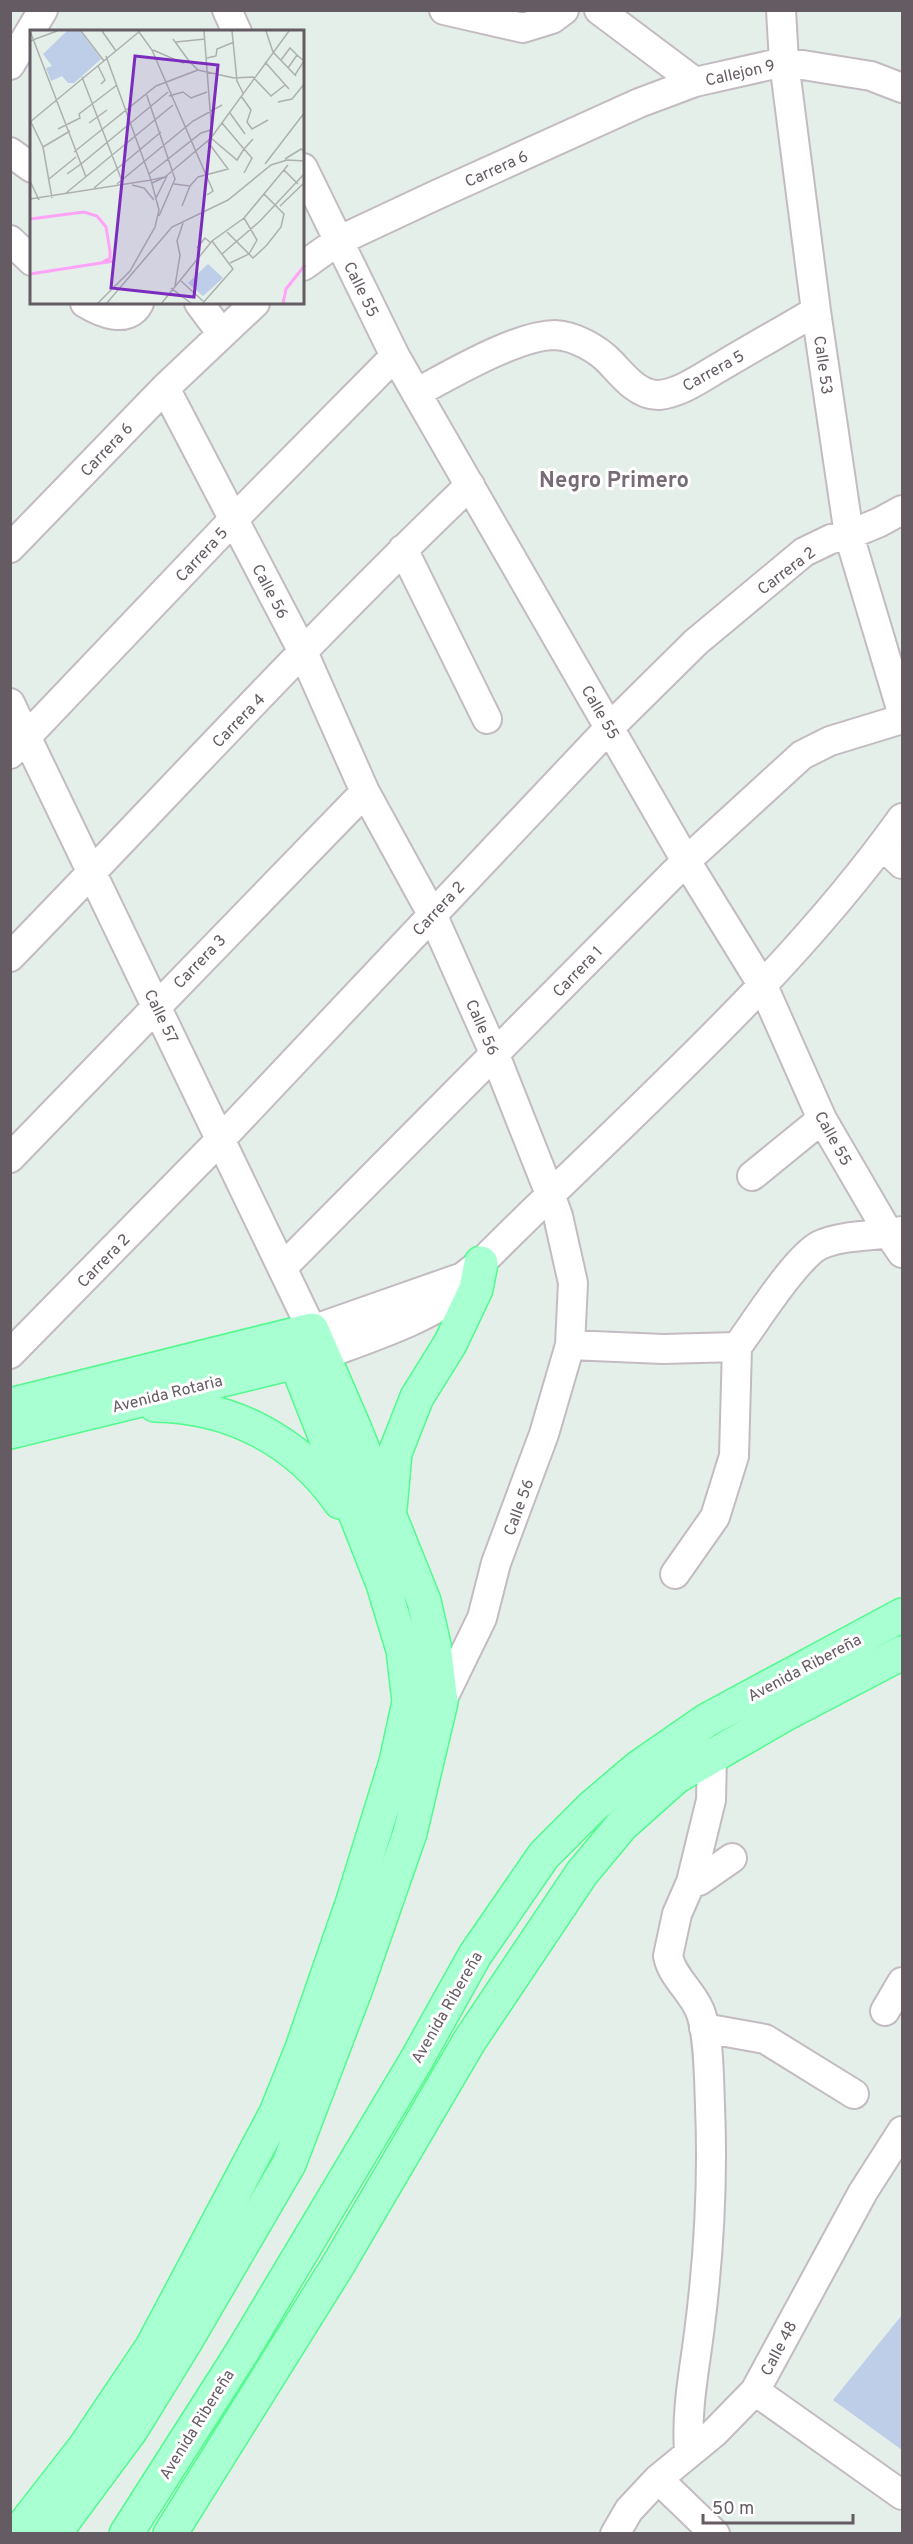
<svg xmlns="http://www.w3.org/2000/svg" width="913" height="2544" viewBox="0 0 913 2544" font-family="Overpass,sans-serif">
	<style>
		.green { fill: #becde8 }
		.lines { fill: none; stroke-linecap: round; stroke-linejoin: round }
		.minor-casing { stroke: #c3bbc1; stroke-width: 32 }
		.major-casing { stroke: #51fb8d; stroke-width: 36 }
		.minor { stroke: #fff; stroke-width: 28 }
		.major { stroke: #a8ffd1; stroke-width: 33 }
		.labels { text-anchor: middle; stroke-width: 6; stroke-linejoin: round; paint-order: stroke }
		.street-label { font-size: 16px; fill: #655b63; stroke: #fff }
		.district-label { font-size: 22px; font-weight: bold; fill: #776c76; stroke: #fff }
		.inset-river { fill: none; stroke: #ffa3f8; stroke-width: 3 }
		.inset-road { fill: none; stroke: #adb0af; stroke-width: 1.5 }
		.view { fill: #7b2cbf; fill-opacity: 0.15; stroke: #7b2cbf; stroke-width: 3 }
		.inset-edge { fill: none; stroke: #655b63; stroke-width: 3 }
	</style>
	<rect width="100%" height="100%" fill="#e3efe8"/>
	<path class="green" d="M902,2315V2450L833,2400Z"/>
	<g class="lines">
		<defs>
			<path id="minor" d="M227,10L237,32
				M444,10L523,28L552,19L564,10
				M599,10L695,82L784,62L871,76L902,88
				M781,10L784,62L816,311L849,535L902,712
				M10,65L43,10
				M10,152L32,168
				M303,168L395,356L686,861L763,986L822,1119L889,1234L902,1253
				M10,240L32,261
				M303,266L338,241L434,196L639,103L695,82
				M85,303C100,312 128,325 139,303
				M199,303L222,334
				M165,388L303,652L365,792L432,914L495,1055L550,1194L558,1216L573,1283L570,1345L544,1434L496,1563L482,1618L441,1702
				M416,393C450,375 517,335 555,335C575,336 598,349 611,363C623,376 639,396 659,395C682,393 705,375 725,364C755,346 786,329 816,311
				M10,548L165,388L255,303
				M403,549L487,719
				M10,703L312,1330L463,1277C460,1283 458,1289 454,1294C438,1316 352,1344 324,1355
				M10,754L233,520L395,356
				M883,846L902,864
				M10,957C163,800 311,637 470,485
				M10,1158L365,792
				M752,1176L822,1119
				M282,1268L686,861L802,755L830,741L902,719
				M464,1276L481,1263C623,1120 785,982 902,818
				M570,1345L663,1349L737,1347C755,1323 796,1257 820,1245C844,1234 876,1237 902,1231
				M10,1354L221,1139L610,727L696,642L804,552L831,539L849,535L880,522L902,510
				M675,1574L715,1517L734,1456L737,1347
				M691,1882L699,1881L732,1858
				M885,2011L902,1982
				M704,2028L765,2039L854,2094
				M755,2391L902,2495
				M689,2451C686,2408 695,2368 700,2325C709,2253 713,2178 710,2106C709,2081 709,2033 700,2011C692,1991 672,1977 668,1956L677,1914L691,1882L711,1800L712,1756
				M658,2479L715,2534
				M615,2534L629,2510L658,2479L714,2433L755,2391L863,2192L902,2131"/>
			<path id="major" d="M10,1405L312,1330L354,1427L424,1601L434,1645L441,1702L410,1833L355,1991L289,2164L187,2339L131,2430L54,2534
				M155,1405C230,1406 297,1440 340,1502
				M10,1432L316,1357
				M390,1509L395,1453L417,1397L450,1344L476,1289L481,1263
				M17,2534L84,2448L152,2347L276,2113L301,2051L353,1901L396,1762L409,1702L403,1650L383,1584L286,1337
				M126,2534L242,2352L417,2059L475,1955L544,1855L592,1807L639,1767L707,1720L902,1615
				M170,2534L338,2265L470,2040L582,1873L622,1825L676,1777L789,1712L902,1653"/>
		</defs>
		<use href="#minor" class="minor-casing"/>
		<use href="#major" class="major-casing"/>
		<use href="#minor" class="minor"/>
		<use href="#major" class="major"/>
	</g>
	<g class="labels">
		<g class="street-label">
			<text transform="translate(740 72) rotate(-13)" y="6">Callejon 9</text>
			<text transform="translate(496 168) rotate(-24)" y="6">Carrera 6</text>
			<text transform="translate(362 289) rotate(64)" y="6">Calle 55</text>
			<text transform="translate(824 365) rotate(82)" y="6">Calle 53</text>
			<text transform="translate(713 370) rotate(-29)" y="6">Carrera 5</text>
			<text transform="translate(106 449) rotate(-46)" y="6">Carrera 6</text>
			<text transform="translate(201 554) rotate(-47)" y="6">Carrera 5</text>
			<text transform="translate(786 570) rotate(-37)" y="6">Carrera 2</text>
			<text transform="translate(271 591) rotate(62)" y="6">Calle 56</text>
			<text transform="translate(601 712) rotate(60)" y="6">Calle 55</text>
			<text transform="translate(238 720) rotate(-46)" y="6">Carrera 4</text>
			<text transform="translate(438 908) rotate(-47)" y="6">Carrera 2</text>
			<text transform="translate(199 961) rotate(-46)" y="6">Carrera 3</text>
			<text transform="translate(577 971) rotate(-46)" y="6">Carrera 1</text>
			<text transform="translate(162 1016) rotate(64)" y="6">Calle 57</text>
			<text transform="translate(483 1027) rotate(66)" y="6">Calle 56</text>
			<text transform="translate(834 1138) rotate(61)" y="6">Calle 55</text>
			<text transform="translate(103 1260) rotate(-46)" y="6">Carrera 2</text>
			<text transform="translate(167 1393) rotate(-14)" y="6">Avenida Rotaria</text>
			<text transform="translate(518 1507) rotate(-70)" y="6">Calle 56</text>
			<text transform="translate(804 1667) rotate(-28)" y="6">Avenida Ribereña</text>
			<text transform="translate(446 2007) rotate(-60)" y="6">Avenida Ribereña</text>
			<text transform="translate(778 2348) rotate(-62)" y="6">Calle 48</text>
			<text transform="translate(196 2424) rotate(-58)" y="6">Avenida Ribereña</text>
		</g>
		<g class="district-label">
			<text x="614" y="487">Negro Primero</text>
		</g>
	</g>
	<g transform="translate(30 30)">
		<rect width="274" height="274" fill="#e3efe8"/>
		<path d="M37,1H50L71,29L44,53H38L32,46L21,51L16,38L22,36L13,24ZM178,234L193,248L173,266L158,253Z" fill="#becde8"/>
		<path class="inset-river" d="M0,189L54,182L67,186L76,197L80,221V228L73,232M0,244L84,231M253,274L256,259L275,235"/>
		<path class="inset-road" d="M0,1L51,134L138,62M51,1L74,31M72,1L86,21M174,1L182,105M202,1L207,51L213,63M236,1L243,22L266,46M109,2L122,20L183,161L177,165M143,9L159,31M0,11L27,1M146,12L175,9M123,20L153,33L159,31L168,40L204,48L223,47L241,66L255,55M76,26L121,150L135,147L122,153M177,28L186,26L187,19L204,12M251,30L260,18L267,25L258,38M235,32L259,59M68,36L75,50L71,54M265,45L274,31L267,25M52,47L92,151M116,63L145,149L129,186M139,66L153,62L161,68L177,62M211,66L221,80L217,92L222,99L238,90M248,72L262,69L275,53M200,83L215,104M0,90L13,117L22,168M0,92L110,1M59,93L77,80M28,99L50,88L49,84L87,55M181,108L207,130L214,119L192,93M13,117L40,101M44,122L126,56L168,40M255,129L271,119L275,122M235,134L275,82M254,140L268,154M214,143L222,128L214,119L223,109M37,144L51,134L56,147M119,144L171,103L181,100M135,147L181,108L259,1M19,149L46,127M0,151L9,170M87,154L163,91L192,75M144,154L160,156L168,147L198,139L178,112M102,155L114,158L124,170M64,158L131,102M36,163L143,75M126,168L137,146M0,169L121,150L129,180L125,197L100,241L67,274M152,176L160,156M250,176L275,152M197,202L223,228L236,216L251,197L254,184L234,164M167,218L175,208L181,213M192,224L230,191L275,143M200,233L219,224L227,210L214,188M151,251L173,271M145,256L150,225L147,211L153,193M141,258L162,274M76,274L142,197L198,170L241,135L257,130L275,131M131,274L182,211L214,188L258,135M172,274L203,239L182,211"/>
		<path class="view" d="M105,26L188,35L164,267L81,258Z"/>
		<rect width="274" height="274" class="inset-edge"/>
	</g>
	<rect width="913" height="2544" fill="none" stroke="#655b63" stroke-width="24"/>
	<path d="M703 2514v9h150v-9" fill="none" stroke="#655b63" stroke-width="3"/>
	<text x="712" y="2514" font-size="18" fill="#655b63" stroke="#ffffff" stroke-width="4.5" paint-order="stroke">50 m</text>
</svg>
